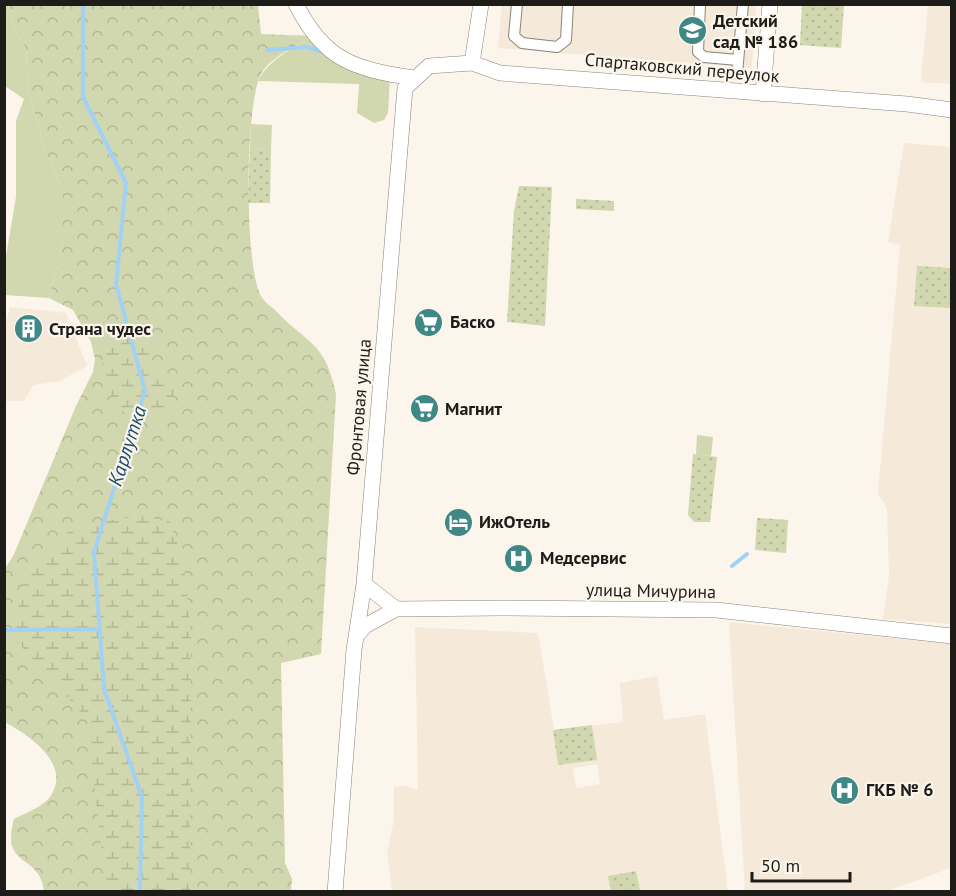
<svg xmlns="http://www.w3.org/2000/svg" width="956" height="896" viewBox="0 0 956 896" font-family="'PT Sans',sans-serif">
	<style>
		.built { fill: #f5e9d9; fill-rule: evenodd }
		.green { fill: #d1d7ae }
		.forest { fill: url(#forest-crowns) }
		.wetland { fill: url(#wetland-marsh) }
		.park { fill: url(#park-dots) }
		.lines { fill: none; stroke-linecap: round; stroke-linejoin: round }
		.stream { stroke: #a2d1f6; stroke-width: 4 }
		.pedestrian-casing { stroke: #8a837a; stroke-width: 12 }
		.minor-casing { stroke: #8a837a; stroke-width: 16 }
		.pedestrian { stroke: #fff; stroke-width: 10 }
		.minor { stroke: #fff; stroke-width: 15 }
		.labels { text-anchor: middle; stroke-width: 4.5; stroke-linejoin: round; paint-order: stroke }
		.poi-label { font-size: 18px; font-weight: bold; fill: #1e1c18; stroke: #fcf5eb; text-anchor: start }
		.street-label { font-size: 18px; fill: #1e1c18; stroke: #fcf5eb }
		.water-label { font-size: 20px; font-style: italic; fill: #174d70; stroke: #fcf5eb }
	</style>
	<defs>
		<pattern id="forest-crowns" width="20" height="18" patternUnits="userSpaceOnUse" patternTransform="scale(1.5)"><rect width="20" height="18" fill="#d1d7ae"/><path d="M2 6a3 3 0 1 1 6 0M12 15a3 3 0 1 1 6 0" fill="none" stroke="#b3b895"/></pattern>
		<pattern id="wetland-marsh" width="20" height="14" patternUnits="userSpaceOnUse" patternTransform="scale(1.5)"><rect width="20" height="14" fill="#d1d7ae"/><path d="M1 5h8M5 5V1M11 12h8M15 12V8" fill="none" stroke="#b3b895"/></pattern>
		<pattern id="park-dots" width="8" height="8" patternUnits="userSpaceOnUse" patternTransform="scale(1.5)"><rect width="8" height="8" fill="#d1d7ae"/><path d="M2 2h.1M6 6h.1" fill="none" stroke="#b3b895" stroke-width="1.8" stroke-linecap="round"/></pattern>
	</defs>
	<rect width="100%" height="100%" fill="#fcf5eb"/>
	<path class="built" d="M502,5H756L752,68L498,48Z
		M928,5H951V84L921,82Z
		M904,143L951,147V624L883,619L889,575L887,509L878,493L900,245L888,242Z
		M10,307L66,313L87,366L60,381L33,385L24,401H5V327Z
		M729,622L951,644V868L887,891H745Z
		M415,627L538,633L554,730L623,722L620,683L657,676L664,720L705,714L728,891H392L387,854L394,819V787L406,786L418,790ZM597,764L600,784L576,788L573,768Z"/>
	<path class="green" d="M6,4L14,28L26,49L28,89L45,150L63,192V241L49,298L5,295V262L16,197V121L24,99L5,86Z
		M312,36L390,78L388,113L384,120L374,123L357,113L359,84L258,81C269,59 292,49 312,36Z
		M251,124L272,125L271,149L250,148Z
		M697,435L713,437L711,456L696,455Z"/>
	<path class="forest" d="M6,5H258L261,34L312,36C296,47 271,56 261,74C245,103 244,267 261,296C264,302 272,307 277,312C310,346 325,342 336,394L321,654L281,663L285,863L292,879L291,891H44C40,853 0,869 14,819C25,813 43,807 50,797C73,764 28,735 5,722V569L14,554L76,406L93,372L95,359L91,342L73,310L49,298L63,241V192L45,150L28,89L26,49L14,28Z"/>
	<path class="wetland" d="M138,330L150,332C153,344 150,357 151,370L176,389L163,416C153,416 140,418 130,415C122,412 117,406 113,399C97,376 100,356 113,333Z
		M140,516L170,522L183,560L191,633L190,891H106L87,719L11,635L25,581L74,525Z"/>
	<path class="park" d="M802,5H844L841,48L800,45Z
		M250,148L271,149L270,203H248Z
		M519,186L552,187L545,326L507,322L514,211Z
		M576,199L614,201V211L576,209Z
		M917,266L951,268V308L914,306Z
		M693,454L717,457L710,522H694L688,515Z
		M757,518L788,520L786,553L755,550Z
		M592,725L597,760L558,765L553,730Z
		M636,871L640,891H611L608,876Z"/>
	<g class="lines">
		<path class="stream" d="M83,4V97L126,183L116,284L145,391L94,552L104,689L142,797L140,892
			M268,50L307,47L326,53
			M732,566L747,554
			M4,630L99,629"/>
		<defs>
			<path id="pedestrian" d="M517,4L514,36L522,43L557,47L566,40L568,4
				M700,4L698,52L704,57L738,60
				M737,74L743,4"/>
			<path id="minor" d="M296,4C324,61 355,69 414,78
				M472,63L481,4
				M763,94L770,4
				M364,584L396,609
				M358,634L365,626L396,609L500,608L716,610L952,636
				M335,892L354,650L364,584L405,88L429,66L472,63L500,73L907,104L952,110"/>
		</defs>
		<use href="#pedestrian" class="pedestrian-casing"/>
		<use href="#minor" class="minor-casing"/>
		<use href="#pedestrian" class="pedestrian"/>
		<use href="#minor" class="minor"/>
	</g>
	<defs>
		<symbol id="school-disc" viewBox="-11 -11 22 22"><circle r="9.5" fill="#408885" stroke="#fcf5eb"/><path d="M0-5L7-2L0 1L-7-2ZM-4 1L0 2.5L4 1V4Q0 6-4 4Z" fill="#fff"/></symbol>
		<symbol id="supermarket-disc" viewBox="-11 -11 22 22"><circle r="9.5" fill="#408885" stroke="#fcf5eb"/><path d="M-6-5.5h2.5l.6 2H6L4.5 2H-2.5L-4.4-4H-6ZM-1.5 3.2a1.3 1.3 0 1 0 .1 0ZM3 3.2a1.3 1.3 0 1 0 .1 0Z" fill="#fff"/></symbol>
		<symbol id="building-disc" viewBox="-11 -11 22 22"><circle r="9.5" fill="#408885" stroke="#fcf5eb"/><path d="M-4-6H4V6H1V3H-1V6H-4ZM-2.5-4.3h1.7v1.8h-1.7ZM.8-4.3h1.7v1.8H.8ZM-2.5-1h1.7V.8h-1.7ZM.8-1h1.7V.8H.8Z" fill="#fff"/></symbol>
		<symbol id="hotel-disc" viewBox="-11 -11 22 22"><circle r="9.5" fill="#408885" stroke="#fcf5eb"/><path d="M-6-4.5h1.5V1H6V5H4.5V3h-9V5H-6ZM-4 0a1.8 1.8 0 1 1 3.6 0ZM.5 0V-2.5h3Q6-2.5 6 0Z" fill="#fff"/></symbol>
		<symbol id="hospital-disc" viewBox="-11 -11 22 22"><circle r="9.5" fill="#408885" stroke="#fcf5eb"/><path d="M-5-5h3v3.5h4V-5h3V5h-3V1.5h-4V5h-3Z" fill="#fff"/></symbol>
	</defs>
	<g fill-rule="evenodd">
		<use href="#school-disc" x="676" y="14" width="33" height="33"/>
		<use href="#supermarket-disc" x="412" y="306" width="33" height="33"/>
		<use href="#building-disc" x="12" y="312" width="33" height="33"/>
		<use href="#supermarket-disc" x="408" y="392" width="33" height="33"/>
		<use href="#hotel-disc" x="442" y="506" width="33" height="33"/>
		<use href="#hospital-disc" x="502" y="542" width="33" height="33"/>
		<use href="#hospital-disc" x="828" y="774" width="33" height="33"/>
	</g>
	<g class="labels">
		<g class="poi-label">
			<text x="713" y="27">Детский<tspan x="713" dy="21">сад № 186</tspan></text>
			<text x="450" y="328">Баско</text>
			<text x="49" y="335">Страна чудес</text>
			<text x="445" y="415">Магнит</text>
			<text x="479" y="528">ИжОтель</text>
			<text x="540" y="564">Медсервис</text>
			<text x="866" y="796">ГКБ № 6</text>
		</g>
		<g class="street-label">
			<text transform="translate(682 68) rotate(5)" y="6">Спартаковский переулок</text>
			<text transform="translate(359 407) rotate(-85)" y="6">Фронтовая улица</text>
			<text transform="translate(651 591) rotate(1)" y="6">улица Мичурина</text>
		</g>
		<g class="water-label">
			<text transform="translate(127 446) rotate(-72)" y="7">Карлутка</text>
		</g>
	</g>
	<rect width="956" height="896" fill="none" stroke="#1e1c18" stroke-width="12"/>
	<path d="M752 872v9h98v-9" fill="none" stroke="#1e1c18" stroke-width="3"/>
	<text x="761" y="872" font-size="18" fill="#1e1c18" stroke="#fcf5eb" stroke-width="4.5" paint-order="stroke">50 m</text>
</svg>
